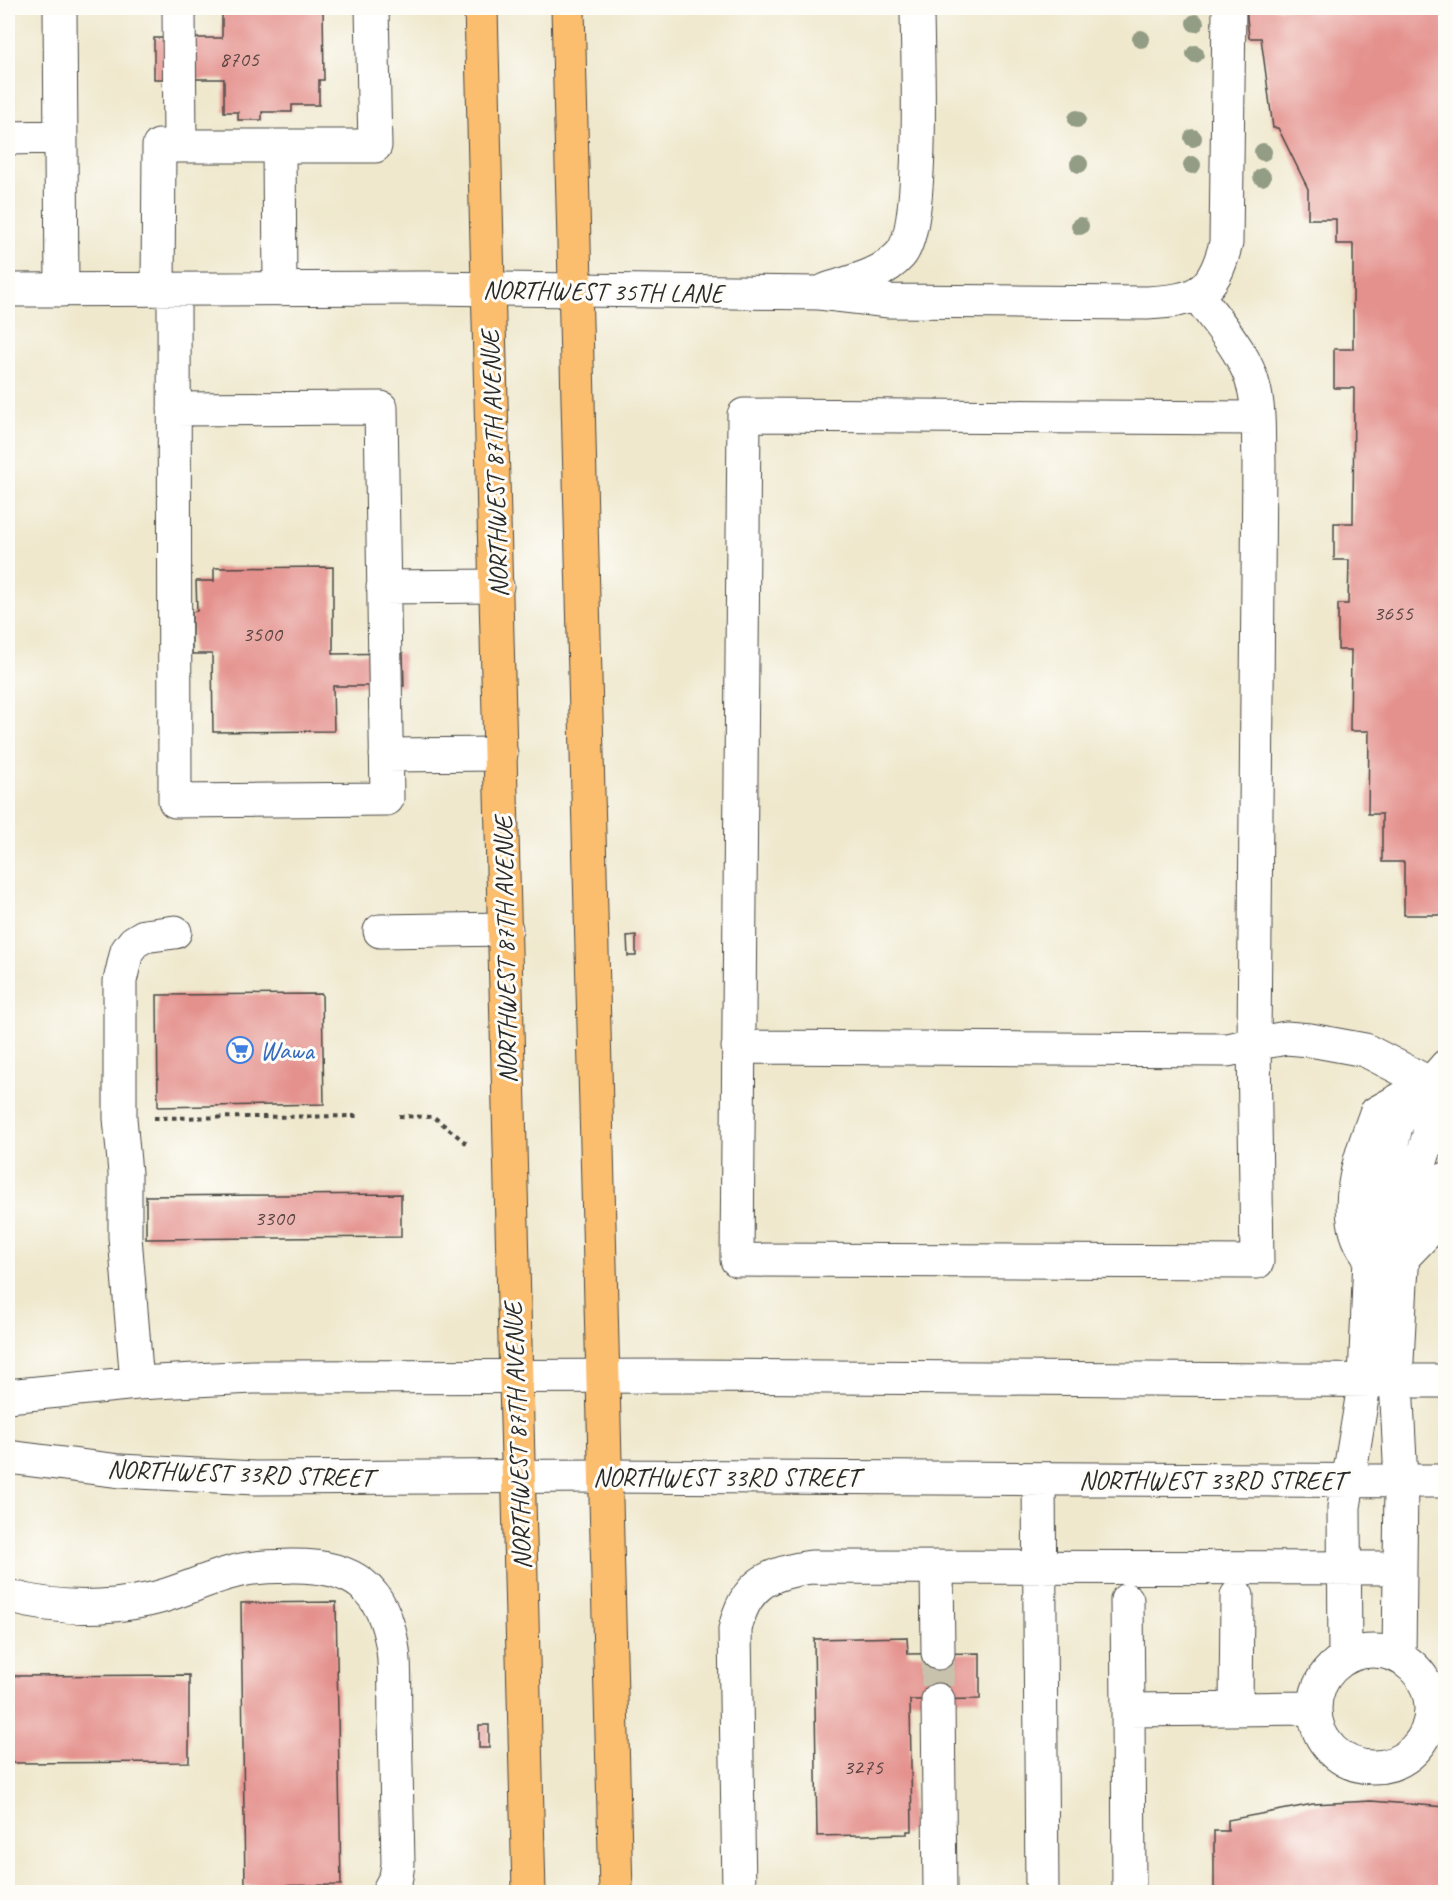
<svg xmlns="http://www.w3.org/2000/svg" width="1453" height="1900" viewBox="0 0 1453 1900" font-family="Caveat,sans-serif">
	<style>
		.building { fill: #e4908c }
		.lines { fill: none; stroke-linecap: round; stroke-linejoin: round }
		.minor-tunnel { stroke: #c8c2ad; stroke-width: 33; stroke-dasharray: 33 16; stroke-linecap: butt }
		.minor-casing { stroke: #484743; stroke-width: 35 }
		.major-casing { stroke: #484743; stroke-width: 35 }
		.path { stroke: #484743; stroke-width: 4; stroke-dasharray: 4.5 4.5; stroke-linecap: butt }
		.minor { stroke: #fff; stroke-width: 33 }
		.major { stroke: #fbbd6e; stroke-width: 33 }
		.tree { fill: #939c84 }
		.labels { text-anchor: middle; stroke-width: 6; stroke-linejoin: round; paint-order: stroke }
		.number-label { font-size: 22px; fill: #594443 }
		.street-label { font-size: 26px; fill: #2b2b2b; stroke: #fdfcf7 }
		.shop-label { font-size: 26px; fill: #366cbe; stroke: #fdfcf7; text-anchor: start }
	</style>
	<rect width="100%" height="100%" fill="#fdfcf7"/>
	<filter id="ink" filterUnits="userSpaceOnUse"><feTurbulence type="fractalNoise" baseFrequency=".0167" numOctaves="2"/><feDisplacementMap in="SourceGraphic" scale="12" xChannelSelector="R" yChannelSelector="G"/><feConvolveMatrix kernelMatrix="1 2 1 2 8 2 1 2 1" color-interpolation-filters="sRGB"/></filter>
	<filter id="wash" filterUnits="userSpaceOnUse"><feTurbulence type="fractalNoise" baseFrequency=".008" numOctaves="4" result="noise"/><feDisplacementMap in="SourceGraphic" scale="24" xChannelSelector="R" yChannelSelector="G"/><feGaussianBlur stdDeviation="1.35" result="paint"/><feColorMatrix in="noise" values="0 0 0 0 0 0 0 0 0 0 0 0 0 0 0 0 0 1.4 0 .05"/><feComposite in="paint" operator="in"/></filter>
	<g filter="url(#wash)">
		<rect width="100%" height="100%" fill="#efe8cd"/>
		<g id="blocks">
			<path class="building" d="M222,8H323L324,80H319V105H292V112H262V120H238V112H224V79H154V38H222Z
				M1246,8H1446V915H1404V862H1382V814H1368L1369,731H1350L1351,650H1338V604H1348L1349,560H1334V523H1353L1354,388H1334V349H1353V244H1336V219H1308V189L1278,128H1273L1261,38H1249Z
				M333,567V654L403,653L404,686H333L334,731L213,732L212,654H192V612L197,611L196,581H214V568Z
				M636,935V956H628L627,936Z
				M322,994L324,1104L158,1107L157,995Z
				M401,1194V1237L146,1239V1196Z
				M336,1602L341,1885L245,1886L241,1603Z
				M907,1637L908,1654L980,1653V1699L910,1700L912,1831H907V1834L817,1836L814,1639Z
				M189,1675V1762L8,1763V1676Z
				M479,1725H489V1748H479Z
				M1371,1801L1446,1807V1892H1214V1831H1228V1820L1313,1804Z"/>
		</g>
	</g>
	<g filter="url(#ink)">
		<use href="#blocks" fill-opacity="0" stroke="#484743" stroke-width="1.5"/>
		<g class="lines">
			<path class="minor-tunnel" d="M938,1653V1700"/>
			<defs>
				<path id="minor" d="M60,8L62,290
					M179,8L180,146
					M8,138L60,137
					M279,147L280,289
					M174,289C174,460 175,630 175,801L387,799L381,408L174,409
					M8,290L428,288L819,293L889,301L1147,303C1198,300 1213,294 1226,243L1229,8
					M158,290L159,146H375L372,8
					M826,290C852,281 881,276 900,255C926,226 917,54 917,8
					M1197,294C1217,323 1246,353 1254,388C1260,411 1258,438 1259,462L1254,1044L1286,1038L1310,1040L1365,1050L1429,1083L1446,1113
					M383,587L497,586
					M386,755L501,754
					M380,931L506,929
					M738,1047L1228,1050L1254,1044L1257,1262L737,1260L744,415L1257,418
					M1367,1253C1338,1215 1361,1154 1376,1113L1415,1091
					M1404,1256L1430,1229L1446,1179
					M137,1383L125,1237V1173L120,1118V981L127,951L134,942L144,936L175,932
					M8,1396L137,1383L253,1377L690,1376L1446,1381
					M8,1457L120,1471L255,1478L605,1476L1446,1481
					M1039,1479L1042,1892
					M937,1567L938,1653
					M8,1596C54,1609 99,1610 147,1600C178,1594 206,1578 237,1571C255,1566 273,1567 291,1566C353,1565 384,1587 393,1650C396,1672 394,1696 395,1719C396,1767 397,1815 398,1864L396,1877L388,1892
					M1127,1600L1128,1710
					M1315 1709a58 58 0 1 1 116 0a58 58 0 1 1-116 0Z
					M1399,1657L1401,1481L1396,1381L1401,1282L1407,1208L1429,1135V1085
					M1345,1658L1344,1507L1365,1380L1370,1257L1379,1238L1378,1205L1397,1122L1446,1066
					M938,1700L940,1892
					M1236,1708L1237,1596
					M739,1892L735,1630C744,1585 768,1573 811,1567L1400,1568
					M1129,1892L1128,1710L1314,1708"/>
				<path id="major" d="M481,8L529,1892
					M568,8L616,1892"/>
			</defs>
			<use href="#minor" class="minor-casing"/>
			<use href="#major" class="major-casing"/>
			<path class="path" d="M399,1116L434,1117L466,1143
				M154,1118L359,1116"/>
			<use href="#minor" class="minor"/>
			<use href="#major" class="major"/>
		</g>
		<g class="tree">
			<circle cx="1195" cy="23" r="9"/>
			<circle cx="1141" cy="39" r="9"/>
			<circle cx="1195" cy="54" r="9"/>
			<circle cx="1077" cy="119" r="9"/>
			<circle cx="1193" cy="138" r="9"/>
			<circle cx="1263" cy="152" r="9"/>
			<circle cx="1079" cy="164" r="9"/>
			<circle cx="1192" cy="165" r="9"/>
			<circle cx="1262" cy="177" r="9"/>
			<circle cx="1080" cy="226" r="9"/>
		</g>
	</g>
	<defs>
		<symbol id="supermarket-ring" viewBox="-11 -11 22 22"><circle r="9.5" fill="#fdfcf7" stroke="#3f7fe0" stroke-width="1.5"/><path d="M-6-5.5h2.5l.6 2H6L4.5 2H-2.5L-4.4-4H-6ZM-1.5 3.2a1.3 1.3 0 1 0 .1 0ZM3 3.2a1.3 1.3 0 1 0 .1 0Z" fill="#3f7fe0"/></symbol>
	</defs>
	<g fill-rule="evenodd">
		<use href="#supermarket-ring" x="225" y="1035" width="30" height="30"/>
	</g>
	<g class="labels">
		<g class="number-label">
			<text x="239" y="66">8705</text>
			<text x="1393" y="620">3655</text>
			<text x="262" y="641">3500</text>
			<text x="274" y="1225">3300</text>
			<text x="863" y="1774">3275</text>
		</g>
		<g class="street-label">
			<text transform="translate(603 291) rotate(1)" y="9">NORTHWEST 35TH LANE</text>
			<text transform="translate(494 464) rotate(-92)" y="9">NORTHWEST 87TH AVENUE</text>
			<text transform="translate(505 950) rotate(-91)" y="9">NORTHWEST 87TH AVENUE</text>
			<text transform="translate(517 1436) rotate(-92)" y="9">NORTHWEST 87TH AVENUE</text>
			<text transform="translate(240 1473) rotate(2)" y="9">NORTHWEST 33RD STREET</text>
			<text x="726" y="1486">NORTHWEST 33RD STREET</text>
			<text x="1212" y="1489">NORTHWEST 33RD STREET</text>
		</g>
		<g class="shop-label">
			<text x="260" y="1059">Wawa</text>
		</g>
	</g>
	<rect width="1453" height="1900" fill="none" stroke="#fdfcf7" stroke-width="30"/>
</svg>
